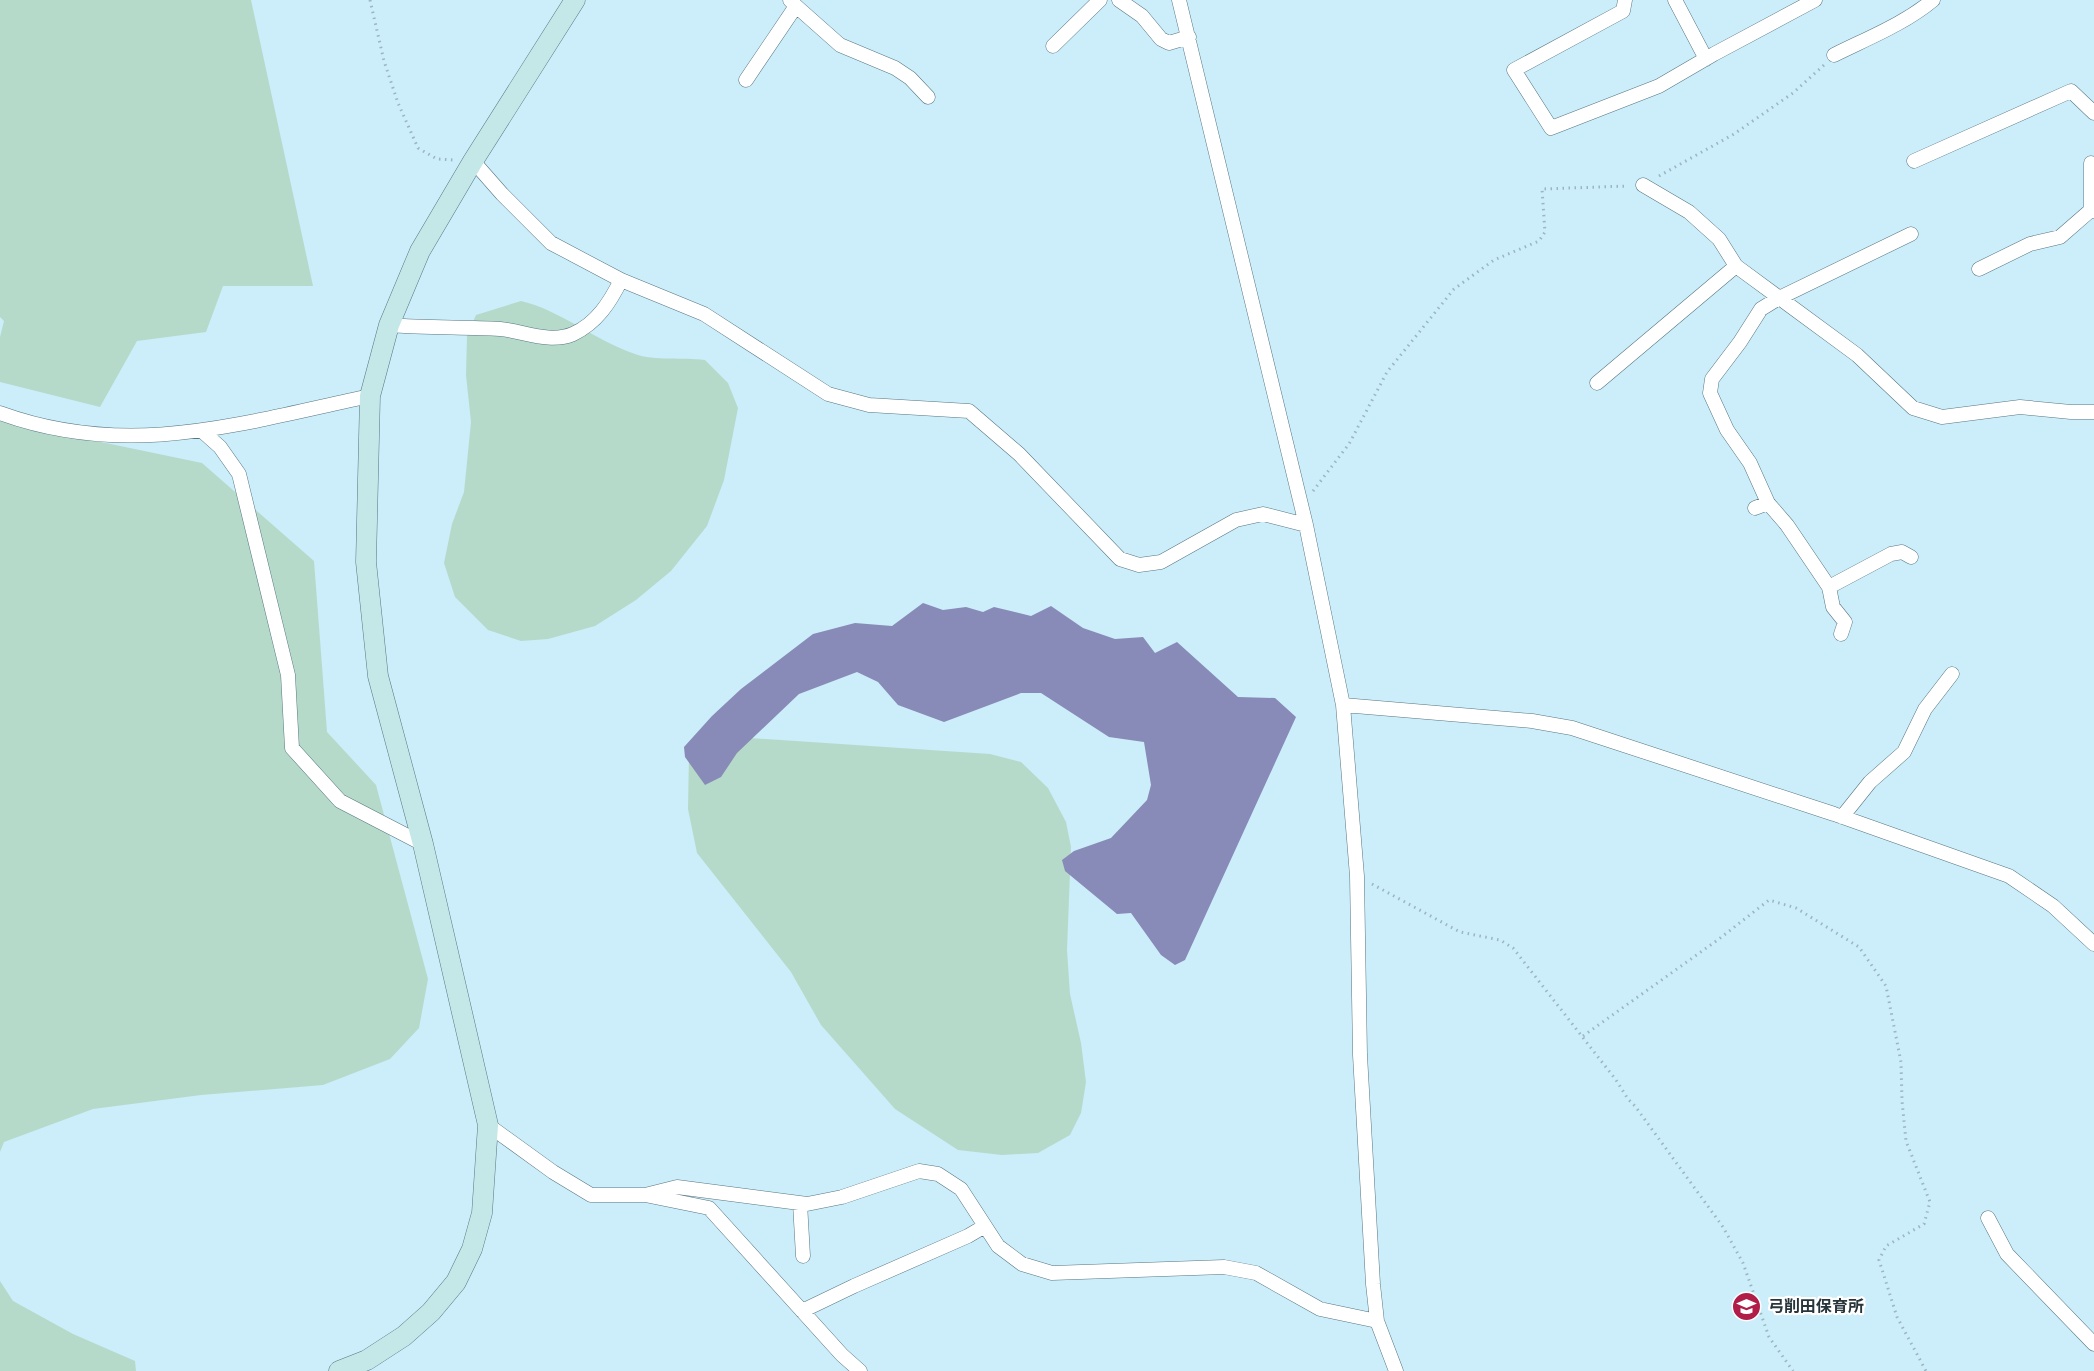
<svg xmlns="http://www.w3.org/2000/svg" width="2094" height="1371" viewBox="0 0 2094 1371" font-family="'Roboto Condensed','Noto Sans JP',sans-serif">
	<style>
		.green { fill: #b6dac9 }
		.water { fill: #888ab7 }
		.lines { fill: none; stroke-linecap: round; stroke-linejoin: round }
		.street-casing { stroke: #577681; stroke-width: 15 }
		.secondary-casing { stroke: #577681; stroke-width: 21 }
		.path { stroke: #9bb6c0; stroke-width: 3; stroke-dasharray: 1.5 4.5; stroke-linecap: butt }
		.street { stroke: #fff; stroke-width: 14 }
		.secondary { stroke: #c4e8e7; stroke-width: 20 }
		.labels { text-anchor: middle; stroke-width: 4.5; stroke-linejoin: round; paint-order: stroke }
		.poi-label { font-size: 16px; font-weight: bold; fill: #28353a; stroke: #fff; text-anchor: start }
	</style>
	<rect width="100%" height="100%" fill="#ccedfa"/>
	<path class="green" d="M0,0H251L313,286H223L206,332L137,341L100,407L0,382V337L4,321L0,317Z
		M521,301C560,310 596,341 635,354C654,361 683,357 705,360L728,383L738,408L724,480L707,526L671,571L636,600L595,626L548,639L521,641L488,630L455,597L444,563L452,524L464,492L471,422L466,375L467,336L476,315Z
		M0,421L202,463L314,561L327,732L376,785L428,979L419,1028L390,1059L323,1085L201,1095L93,1109L4,1142L0,1152Z
		M719,736L990,754L1021,762L1048,788L1066,822L1071,847L1067,950L1070,994L1081,1043L1086,1082L1081,1113L1070,1135L1038,1153L1002,1155L958,1150L895,1109L821,1025L791,972L697,853L688,809L689,755Z
		M0,1281L13,1301L73,1334L135,1361L136,1371H0Z"/>
	<path class="water" d="M923,603L943,610L966,607L983,612L994,607L1031,616L1051,606L1083,628L1115,639L1143,637L1155,653L1177,642L1238,697L1275,698L1296,717L1185,960L1175,965L1161,955L1131,913L1117,914L1065,871L1062,860L1074,851L1111,838L1147,800L1151,785L1144,742L1109,737L1041,693H1021L944,722L898,705L878,682L857,672L799,694L737,753L721,777L705,785L685,757L684,747L712,716L741,689L813,634L855,623L892,626Z"/>
	<g class="lines">
		<defs>
			<path id="street" d="M1119,0L1142,16L1161,39L1169,43L1189,37
				M1179,0L1306,525L1343,705L1357,876L1360,1055L1373,1284L1377,1321L1396,1371
				M1625,0L1623,11L1514,70L1551,128L1659,86L1714,54L1815,0
				M1675,0L1706,59
				M796,6L840,45L895,68L910,78L928,97
				M1053,46L1100,0
				M1834,55C1868,38 1904,24 1933,0
				M746,80L796,6L790,0
				M473,161L502,194L551,243L621,280L704,314L828,394L869,405L969,411L1019,454L1120,559L1139,565L1161,562L1236,520L1263,514L1306,525
				M1914,161L2071,91L2094,113
				M2091,163V210L2094,211
				M1643,185L1689,212L1719,239L1736,266
				M1979,269L2030,244L2060,237L2091,210
				M389,325C426,328 463,327 500,329C523,331 550,344 573,334C597,323 610,302 621,280
				M1597,383L1736,266L1857,355L1913,408L1942,417L2020,407L2071,412H2094
				M0,413C129,460 242,423 370,396
				M202,431L220,447L239,474L288,675L292,748L340,801L423,844
				M1768,503L1787,525L1829,587L1891,554L1902,552L1911,557
				M1755,508L1768,503L1750,463L1727,430L1710,393L1712,379L1740,342L1761,309L1779,298L1911,234
				M1829,587L1833,607L1845,622L1841,634
				M1343,705L1532,721L1572,728L1834,814L2009,876L2053,906L2094,944
				M1842,817L1870,782L1904,752L1925,709L1952,674
				M488,1125L553,1172L591,1195H645L709,1208L842,1355L860,1371
				M645,1195L677,1187L807,1204L842,1197L919,1171L938,1174L961,1189L998,1246L1022,1264L1052,1273L1224,1267L1256,1273L1320,1309L1377,1321
				M800,1203L803,1256
				M1988,1218L2007,1254L2094,1344
				M802,1311L854,1286L968,1236L985,1226"/>
			<path id="secondary" d="M339,1371L367,1360L404,1336L431,1312L456,1282L472,1249L482,1213L488,1125L423,844L378,676L366,562L370,396L389,325L420,251L473,161L575,0"/>
		</defs>
		<use href="#street" class="street-casing"/>
		<use href="#secondary" class="secondary-casing"/>
		<path class="path" d="M370,0L384,61L398,103L418,148L437,159L454,160
			M1659,176L1734,134L1793,93L1824,65
			M1313,491L1349,444L1387,372L1454,289L1494,260L1539,241L1545,232L1542,189L1628,186
			M1372,884L1460,932L1500,940L1513,948L1616,1080L1628,1099L1635,1106L1723,1227L1743,1263L1769,1337L1793,1371
			M1583,1036L1719,939L1769,900L1796,908L1859,947L1886,986L1901,1062L1902,1101L1906,1141L1930,1202L1924,1224L1886,1246L1879,1260L1897,1317L1926,1371"/>
		<use href="#street" class="street"/>
		<use href="#secondary" class="secondary"/>
	</g>
	<defs>
		<symbol id="school-disc" viewBox="-11 -11 22 22"><circle r="9.5" fill="#b01d48" stroke="#fff"/><path d="M0-5L7-2L0 1L-7-2ZM-4 1L0 2.5L4 1V4Q0 6-4 4Z" fill="#fff"/></symbol>
	</defs>
	<g fill-rule="evenodd">
		<use href="#school-disc" x="1730" y="1290" width="33" height="33"/>
	</g>
	<g class="labels">
		<g class="poi-label">
			<text x="1768" y="1312">弓削田保育所</text>
		</g>
	</g>
</svg>
